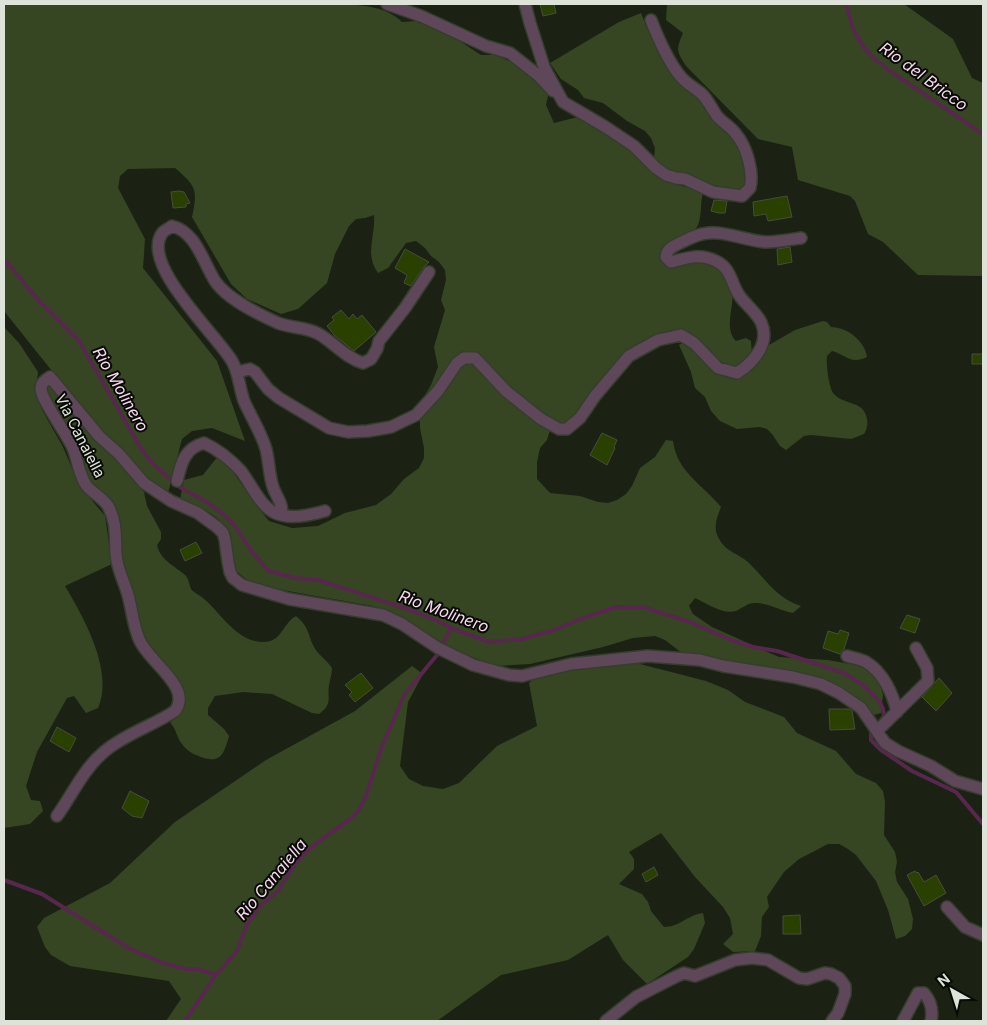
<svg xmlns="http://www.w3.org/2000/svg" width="987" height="1025" viewBox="0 0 987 1025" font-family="Inter,sans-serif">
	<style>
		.green { fill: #364622 }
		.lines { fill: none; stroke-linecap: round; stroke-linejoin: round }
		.stream { stroke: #58274e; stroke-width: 4 }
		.building { fill: #2a4000; stroke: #464d3d }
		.minor-casing { stroke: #363d2f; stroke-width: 14 }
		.minor { stroke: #5e4758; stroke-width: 11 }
		.labels { text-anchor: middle; stroke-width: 4; stroke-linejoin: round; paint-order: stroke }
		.street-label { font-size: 15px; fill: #dee3d9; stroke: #080a05 }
		.water-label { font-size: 16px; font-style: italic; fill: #f8d7ef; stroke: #080a05 }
	</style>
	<rect width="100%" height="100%" fill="#1b2213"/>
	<path class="green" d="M4,4H346C366,6 387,7 402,22L416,21L458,40L481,55H495L512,62L529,71L546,90L548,96L546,105L554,123L578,117L583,119C601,130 618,141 634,154C641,161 648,170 656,176C669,186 688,185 703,193C700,203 702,215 698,225C690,242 655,238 663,261L696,259L719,266C723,273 731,282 732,290C735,306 723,328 736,341L746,338L751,341L752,356L738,369L718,364L688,331L664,332L651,338L572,421L562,423L557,422L550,430L547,440L540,448L537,462V479L550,493L580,496L598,502L608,503L617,500L626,494L632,486L640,468L655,457L666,440L673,441C677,472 702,484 721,507C717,517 713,527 718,537C726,553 739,553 750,564C766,580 778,599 801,606L793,613C780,611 767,602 754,603C748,603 742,608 736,611C723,615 706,603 695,598L689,606L693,614L712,627L779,657L828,660L861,666L873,674L880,685L883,695L881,713L874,715L859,699L834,685L760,668L682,653L665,640L655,636L633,638L603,647L530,664L496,666L456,651L407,621L373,606L265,587L246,579L235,570C233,560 233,549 230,539C225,515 200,508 180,499L184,480L203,475L218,456L229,466L255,504L269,521L292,528L318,526L345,513L376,505L391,494L404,479L419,468L424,458V448L420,428V404L431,385L438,367L434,347L445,310L441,300L446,280L445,270L439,262L431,256L425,248L416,241L406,243L388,268L378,273C364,254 376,235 374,215L365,218L356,219L349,226L335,254L327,283L298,309L281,314L247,299L231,284L192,217C198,189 196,186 175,168L128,169L120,176L118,188L145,239L143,268L217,361L245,441L212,428L192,431L182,439L168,493L147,477L96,426L4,311Z
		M667,4H904L953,39L972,78L983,83V276L918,275L883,242L868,234L855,201L850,196L798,180L792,147L758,139L687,67C676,51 676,50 683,33L666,20Z
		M641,13L647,28L670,70L680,85L700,100L715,121L730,135L739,149L746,176L744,185L741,189L732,192L669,172L654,158L655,148L651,138L645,131L627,121L603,103L584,98L578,90L561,79L550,63L619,22Z
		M823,321L827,322L831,327C847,327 865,341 867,357C850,365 847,355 832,351L827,356C826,365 829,389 834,394C845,406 864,400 867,419C868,425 867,429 864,434L851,439L811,435L804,436L786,450L780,446L772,434L767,429L760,427L737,429L720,421L711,411L705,397L695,388L691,372L679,345L684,342C704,353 711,376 734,379C757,371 754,355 769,345L795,330Z
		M4,327L19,343L38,372L36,389L42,410L63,447L79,485L105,516L112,564L65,586C84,618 114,671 98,708L86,713L74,696L67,698L37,752L26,786L31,800L40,801L43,811L30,824L4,828Z
		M49,382L127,470L144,492L147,506L161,532V539L157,545C160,560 175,566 185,575C189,579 189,584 191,589C194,593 200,595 203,598C222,614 237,643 265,642C282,641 283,623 296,616C310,628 307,633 314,647C318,655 327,660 332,668C332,674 330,679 329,685C327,699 333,704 319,714L312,713L272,694L243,692L215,696L208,708V715L224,729L229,736C224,754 221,764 201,757C193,754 187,751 182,744C176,737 177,729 170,723C180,713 187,707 183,691L141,636L120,553L121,538L86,478L79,451L69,430L51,403L45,391L46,386Z
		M636,663L706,681L728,690L745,702L784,717L797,733L836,751L856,774L876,783L883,791L885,802L884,835L895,852L897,862L895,872L897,882L908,899L913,919L912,929L905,936L896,939L888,910L876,881L856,855L848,849L839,844H828L799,859L784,872L767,897L769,907L762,917L761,936L755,951L733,952L723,944L733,934L730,918L723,907L695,877L661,833L629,852L634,859V869L619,884L642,894L648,902L651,911L664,927C680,927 687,915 703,913L705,923L694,949L688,957L647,984L623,960L608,935L568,960L501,975L437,1021H166L181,999L169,981L70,966L51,955L45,947L37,927L44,918L110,883L175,822L266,760L355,711L412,666L423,674L408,702L400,766L409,779L423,786L443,789L459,783L497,746L537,726L529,683L537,676L595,665Z"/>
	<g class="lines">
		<path class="stream" d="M846,4L853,29L862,45L871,56L890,71L983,134
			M4,259L41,303L79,341L142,450L153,464L178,486L210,504L223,514L235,526L252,552L269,571L295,578L318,580L352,591L413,611L440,622L451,628L489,642L522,639L554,630L583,618L616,607L646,608L690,622L731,640L753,647L777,651L844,673L864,686L880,702L883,709L884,716L881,720
			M874,730L871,734V740L881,750L912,771L956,792L983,824
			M4,880L42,894L130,949L166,964L186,969H198L216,975
			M185,1021L216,975L237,951L247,924L261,905L278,891L295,864L306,852L318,842L353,817L360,808L366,796L381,749L404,695L437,655L451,628"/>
	</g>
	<path class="building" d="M540,4H554L556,13L543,16Z
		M179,191L184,192L190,203L186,204V207L173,208L171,192Z
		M787,196L792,217L768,221L766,214L754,216L753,202Z
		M714,200L727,201L725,213H719L711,211Z
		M790,247L792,262L778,265L777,249Z
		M405,249L429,262L423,268L411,286L404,283L407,275L395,268Z
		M341,310L349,319L353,314L357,319L362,315L376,332L354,351L335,336L327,326L334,320L332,317Z
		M972,354H983V364H972Z
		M602,433L617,440L614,447L615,448L607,465L590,455Z
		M196,542L202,553L185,561L180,550Z
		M907,615L920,619L915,633L900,628Z
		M840,630L849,633L844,649L840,654L823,648L828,631L838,634Z
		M361,673L373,688L355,702L349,695L352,692L345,685Z
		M939,678L952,693L936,711L922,697Z
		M829,709H850L852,711L855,729L830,730Z
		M57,727L76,738L69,752L50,741Z
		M130,791L149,801L142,818L132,816L122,808Z
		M654,867L658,875L646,882L642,874Z
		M915,871L917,873L918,872L924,882L936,875L946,893L924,906L907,875Z
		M800,915L801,934H783V916Z"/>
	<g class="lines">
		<defs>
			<path id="minor" d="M387,4L421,16L486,46L510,53L539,76L553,91
				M525,4L530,23L544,67L563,102L604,126L634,146L656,168L666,175L676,178L685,179L713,192L742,196L750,188C754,173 747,147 736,134C731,127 723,123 717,116C712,109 708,100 702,94C695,88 687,84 681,77C669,63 658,38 651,20
				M237,372L250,369L255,372L268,389L279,398L329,428L348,432L368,431L391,427L416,415L438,391L457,363L464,358H475L506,391L541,419L559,429H567L580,418L595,396L629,356L658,340L681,335L694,343L718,368L737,373C753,363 771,343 761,322C756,312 745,304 739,295C731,283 731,268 716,261C700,253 687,258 671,262L666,257C667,249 672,247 678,244C688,239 697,234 708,233C727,231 746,241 766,242C778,242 789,240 801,238
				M177,481C181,463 185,448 204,443C219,450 230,459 241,471C251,484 260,506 275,513C290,520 310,515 325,511
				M281,515C284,504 276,497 273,487C269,475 269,461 266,449C261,432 251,417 244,401C239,387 239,373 232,361C217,335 138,263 163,232C165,230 170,228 172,226C196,232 203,262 215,281C226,298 260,315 278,323C291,328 306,327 319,334C334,343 346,358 363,363L371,359L377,349L379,341L405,308L429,272
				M847,656C853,658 861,659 866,662C883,672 893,694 897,712
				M877,731L928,681L927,668L916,648
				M57,816C72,795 84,768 105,751C125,734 152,726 175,711C193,687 148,662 139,639C133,624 132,610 128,595C124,581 117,569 116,554C115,537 117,522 108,506C102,497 92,493 86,485C78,473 78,459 72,446C66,433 41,399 41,389C41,383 45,380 50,377L99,436L119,454L144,483L171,501L198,513L217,527L223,533L225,540L228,562L230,572L233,578L242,585L289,599L383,615L402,624L438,648L473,665L509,675L522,676L571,664L648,656L700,660L723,666L793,677L821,684L839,693L861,708L885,743L898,751L931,766L955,781L983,789
				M947,907L965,927L983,935
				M606,1021L636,997L675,977L684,973L695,976L735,960L752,958L768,960L799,978L807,979L825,973L831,974L839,978L845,986V994L838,1013L832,1021
				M903,1021L918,993H924C931,1001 933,1011 931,1021"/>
		</defs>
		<use href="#minor" class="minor-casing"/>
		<use href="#minor" class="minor"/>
	</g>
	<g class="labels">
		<g class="street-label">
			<text transform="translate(80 436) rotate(63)" y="5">Via Canaiella</text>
		</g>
		<g class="water-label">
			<text transform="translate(924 76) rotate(36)" y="6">Rio del Bricco</text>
			<text transform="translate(121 389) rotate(60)" y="6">Rio Molinero</text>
			<text transform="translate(444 611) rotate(20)" y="6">Rio Molinero</text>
			<text transform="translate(271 879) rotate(-50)" y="6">Rio Canaiella</text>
		</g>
	</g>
	<rect width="987" height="1025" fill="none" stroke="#dee3d9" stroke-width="10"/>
	<g transform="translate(952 990) rotate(321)" stroke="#080a05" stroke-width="4" paint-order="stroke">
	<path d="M0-4L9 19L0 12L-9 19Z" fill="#dee3d9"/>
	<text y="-8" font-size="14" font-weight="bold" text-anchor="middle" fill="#dee3d9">N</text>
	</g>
</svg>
